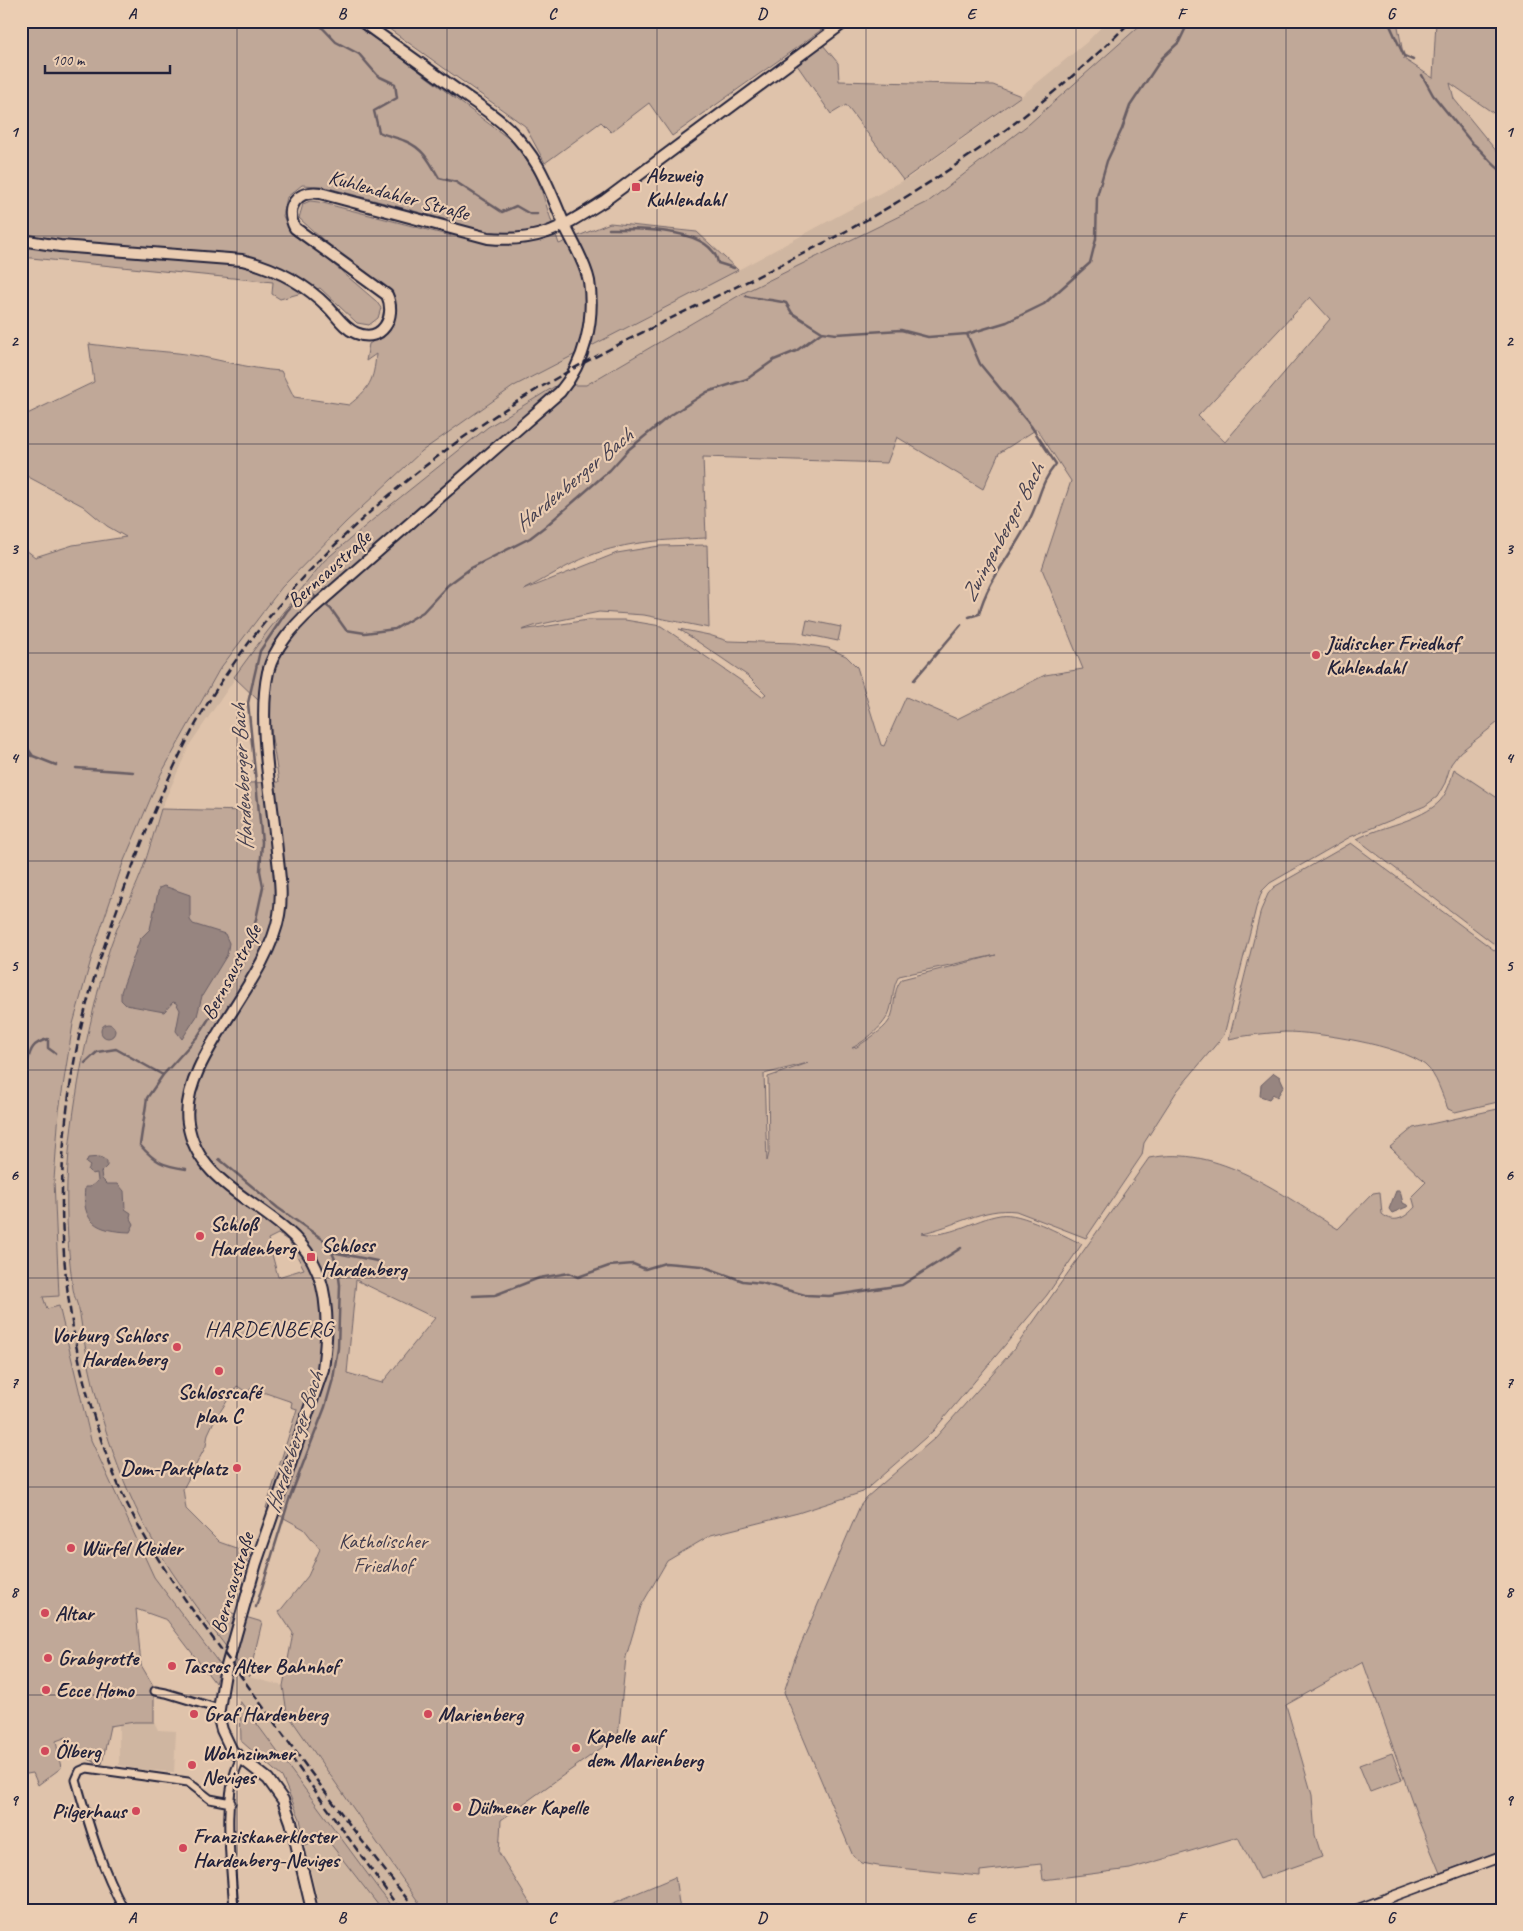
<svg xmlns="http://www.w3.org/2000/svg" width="1523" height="1931" viewBox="0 0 1523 1931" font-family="Caveat,sans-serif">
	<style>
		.built { fill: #cfb6a1 }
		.green { fill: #c0a898; stroke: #71656a; fill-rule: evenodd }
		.water { fill: #978580; stroke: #685d64 }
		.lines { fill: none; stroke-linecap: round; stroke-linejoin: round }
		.stream { stroke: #685d64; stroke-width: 2.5 }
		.minor-casing { stroke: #22223b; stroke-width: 11 }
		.tertiary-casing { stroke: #22223b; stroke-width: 12 }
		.secondary-casing { stroke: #22223b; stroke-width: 14 }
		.minor { stroke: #ebcdb2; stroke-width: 7 }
		.tertiary { stroke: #ebcdb2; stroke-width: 9 }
		.secondary { stroke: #ebcdb2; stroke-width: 10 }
		.rail { stroke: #22223b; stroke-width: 2.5; stroke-dasharray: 8 4; stroke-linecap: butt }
		.grid { fill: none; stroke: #22223b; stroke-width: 1; stroke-opacity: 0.55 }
		.poi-dot { fill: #d1495b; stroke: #ebcdb2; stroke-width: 2 }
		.labels { text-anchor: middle; stroke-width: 4.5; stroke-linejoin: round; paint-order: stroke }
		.poi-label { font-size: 21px; font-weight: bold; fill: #22223b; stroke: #ebcdb2; text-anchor: start }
		.street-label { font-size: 21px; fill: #22223b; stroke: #ebcdb2 }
		.park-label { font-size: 21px; fill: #423d4e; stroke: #ebcdb2 }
		.water-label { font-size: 22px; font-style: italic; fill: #454050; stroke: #ebcdb2 }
		.neighbourhood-label { font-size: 22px; letter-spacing: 1px; fill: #22223b; stroke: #ebcdb2 }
		.neatline { fill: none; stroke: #22223b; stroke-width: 2 }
		.grid-label { font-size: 16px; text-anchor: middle; font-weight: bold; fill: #22223b }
	</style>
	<rect width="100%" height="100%" fill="#dfc3ab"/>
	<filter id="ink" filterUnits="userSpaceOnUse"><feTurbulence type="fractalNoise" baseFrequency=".02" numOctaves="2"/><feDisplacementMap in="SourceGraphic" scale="10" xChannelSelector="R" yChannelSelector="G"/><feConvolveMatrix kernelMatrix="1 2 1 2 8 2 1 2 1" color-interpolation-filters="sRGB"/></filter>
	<g filter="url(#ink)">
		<path class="built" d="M1107,21H1145L1029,124L928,202L745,292L586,385H557L382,512L324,561L267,632L190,744L161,809L142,871L108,954L88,1031L75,1112L67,1180L68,1249L73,1292L80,1312L98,1403L119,1468L148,1531L177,1580L249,1677L283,1686L287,1713L424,1910H394L240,1701L218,1675L221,1665L154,1577L91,1440L59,1307L47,1309L43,1296H59L54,1180L59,1111L73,1024L94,949L123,863L161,774L219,670L282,587L346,522L422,451L514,386L738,270L910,177L1014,102L1087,42Z
			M134,1722H154L158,1730L176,1731L174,1772L135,1769L119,1765V1723Z
			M326,1838L382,1910H320L305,1845Z"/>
		<path class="green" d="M21,21H352L516,144L537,177L559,244L610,223L697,232L738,270L514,386L422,451L346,522L282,587L219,670L161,774L123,863L94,949L73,1024L59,1111L54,1180L59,1296L43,1297L47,1309L59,1306L91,1440L154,1577L221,1666L215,1683L167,1620L136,1609L141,1665L154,1687V1722H134L110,1726L102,1764C85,1761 78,1750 67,1737L56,1741L61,1768L38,1785L33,1773L21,1775V546L35,557L73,545L126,537L107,526L83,506L21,473V417L94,382L89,344C119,348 148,350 178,353C213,357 247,369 281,371L294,397L349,405C369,389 374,381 376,354L366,361L369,344C430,308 367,273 334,248C321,239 310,228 299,218L303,204L310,201L319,202L451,236L444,219L321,186L302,185L287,197L283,216L293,235L326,258L376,301L381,308L378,318L369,325L357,323L320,288L280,299L272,294L273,282L21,257Z
			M378,21H834L672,136L649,103L611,132L601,122L545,163L525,126Z
			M1145,21H1397L1404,59L1433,78L1436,21H1502V119L1450,83L1454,99L1502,158V719L1460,752L1451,764L1445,783L1437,797L1425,806L1350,837L1270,883L1262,891L1256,908L1224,1035L1177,1091L1144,1143L1142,1155L1086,1238L1016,1211C983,1207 954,1227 922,1233C949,1239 974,1219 1000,1215C1021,1211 1062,1235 1082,1244L1047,1295L933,1431L863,1492L798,1513L711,1535L667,1561L641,1606L626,1657L618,1736L501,1820L499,1853L534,1910H424L287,1713L283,1686L293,1633L279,1612L308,1576L320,1549L304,1529L266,1508L297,1409L291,1407L292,1402L251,1388L248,1393L237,1386L214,1421L208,1434L206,1446L183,1489L186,1509L219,1542L250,1553L229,1612L262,1622L249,1677C214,1630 176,1584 148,1532C112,1465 91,1390 80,1315C79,1306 74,1298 73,1289C68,1253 66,1217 67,1182C70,1110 88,1026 107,957C115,928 131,900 142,871C149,851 155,829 161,809L248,811V783L279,782L269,719L259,701L234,677L267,632L324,561L382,512L488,427L557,385H586L745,292L928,202L1029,124ZM1310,297L1330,319L1225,442L1198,416ZM1037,429L1071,481L1042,569L1083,669L1045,675L957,719L906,697L884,746L881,745L857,667L846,656L828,648L796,643L728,641L709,635L679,629L748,676L766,694L762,697L740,680L661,626L625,620H588L522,630L537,625L599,612L644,615L709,628L707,545L659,546L617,553L524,590C545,579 567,565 589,556C626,541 667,540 706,538L703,457L887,463L897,437L983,489L999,453ZM996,955L902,979C891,992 897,1008 889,1021C883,1031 866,1040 857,1047L852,1048C865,1041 886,1025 890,1010C894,997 892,987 899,976ZM808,1063L768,1077L769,1153L767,1161L764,1074ZM278,1234L289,1241L304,1269L278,1277L268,1239ZM356,1280L435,1318L382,1383L347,1373Z
			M823,45L838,63L839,81L993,85L1021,96L903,180L846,105L831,114L797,65Z
			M807,620L841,627L838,641L804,634Z
			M1454,769L1502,801V950L1357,839C1381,826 1421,821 1440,801C1448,792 1451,780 1454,769Z
			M1351,843L1502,956V1101L1455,1112L1448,1109C1442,1095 1437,1075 1425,1065C1401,1045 1317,1032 1285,1032C1267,1033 1246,1035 1229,1039L1261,910L1268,894L1274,887Z
			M1502,1108V1850L1440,1873L1420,1824L1363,1662L1286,1705L1312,1795L1315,1835L1322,1857L1259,1879L1238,1837L1130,1869L1043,1880L1041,1864L980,1871V1876L878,1866L862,1863L853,1856L784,1692L795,1658L860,1506L867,1497L935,1438L1015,1348L1149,1158C1219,1144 1282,1195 1338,1229L1373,1193L1380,1192L1382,1214C1395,1225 1406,1217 1415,1207L1412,1196L1426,1182L1390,1147L1413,1128Z
			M240,1701L394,1910H382L326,1838L305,1845L300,1819L282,1777L241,1741Z
			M1392,1753L1402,1780L1370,1792L1359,1765Z
			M675,1877L680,1910H604L611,1904Z"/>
		<path class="water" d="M164,886L190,895V920L193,924L225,934L229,943L227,955L202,996L197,1016L182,1039L176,1031L180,1010L176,1003L173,1002L164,1012L126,1005L121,1000V992L140,939L150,929L159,888Z
			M101 1031a7 7 0 1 1 14 0a7 7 0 1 1-14 0Z
			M1274,1073L1280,1077L1284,1086L1277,1097L1273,1094L1269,1099L1260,1096L1261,1085Z
			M100,1157L107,1161V1166L101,1172L102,1179L107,1184H118L124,1191L125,1209L131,1213L130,1217L134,1224L130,1232C97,1231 81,1223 85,1187H90L98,1181L97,1173L92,1174L88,1170L90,1166L86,1163L88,1158Z
			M1396,1191H1400L1403,1203L1409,1206L1392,1213L1389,1209Z"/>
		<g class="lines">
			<path class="stream" d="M316,21L336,42L359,54L378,76L395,84L397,98L374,111L379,132C387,136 396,137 405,141C423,148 430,162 439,178L456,182L502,212L516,206L530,214H537
				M1388,21L1404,56L1413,60
				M1422,75L1433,95L1472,143C1484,151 1490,164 1502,171
				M609,229C637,229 712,227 718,263L734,268
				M746,296C761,300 774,299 786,303L792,313L822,332
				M967,334L980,364L1031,426L1056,464C1042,481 1041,493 1033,512C1018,548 988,577 979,614L969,617
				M323,603L331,609L346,630L365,633L395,629L423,612L448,585L471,568L530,538L547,525L610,470L628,450L668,417L707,392L747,379L774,360L796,351L822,332L836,334L901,330L928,337L967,334L1007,322L1044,304L1090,263L1096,239L1097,196L1107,161L1122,129L1130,106L1162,58L1179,42L1189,21
				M914,680L961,625
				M21,739L33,756L56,765
				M21,753L32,756
				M76,768L133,772
				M85,1063L97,1052L116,1049L163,1075
				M21,1076C33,1061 23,1045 48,1039V1048L55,1053
				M219,1159L278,1208L328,1243L337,1264L340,1285L338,1348L333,1379L325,1407L289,1500L256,1607
				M186,1169C163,1166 155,1162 140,1145L147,1098L163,1075L198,1036L241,967L250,947L263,887L260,871L262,842L248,703L260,651L287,611L301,595H313L318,599
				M332,1252L377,1261
				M473,1296L495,1295L539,1278L569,1273L578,1277L609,1266L633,1264L645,1269L665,1263L702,1266L743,1281L762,1283L805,1295L829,1296L902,1285L961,1248"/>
			<defs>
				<path id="minor" d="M155,1691L166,1693L219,1709
					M124,1910C101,1868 89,1825 76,1780L80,1771L87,1768L188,1782L210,1799L231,1803
					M234,1910C232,1872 220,1791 241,1759"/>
				<path id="tertiary" d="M1356,1910L1502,1856"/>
				<path id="secondary" d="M21,240L60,246L242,260C275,268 304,283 328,307C337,316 344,328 356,333C382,344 397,317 387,295L295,228C284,207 297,190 320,193L488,238C540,243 562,227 604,201L846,21
					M312,1910L291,1822L283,1800L268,1779L232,1751L222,1730L218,1715L225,1673L256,1563L323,1369C328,1333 330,1292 312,1260C281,1205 198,1192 188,1123C178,1061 268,983 279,915C283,893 279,872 277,851C272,798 257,722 268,672C274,647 294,626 312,609L560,392C585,362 595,320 589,281C585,262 573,243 565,226C547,185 541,161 508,128C493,114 474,102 457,90C425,67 393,44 361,21"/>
			</defs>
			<use href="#minor" class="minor-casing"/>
			<use href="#tertiary" class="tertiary-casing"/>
			<use href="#secondary" class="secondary-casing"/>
			<use href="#minor" class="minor"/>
			<use href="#tertiary" class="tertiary"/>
			<use href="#secondary" class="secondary"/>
			<path class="rail" d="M291,1757L400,1910
				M416,1910C356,1835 299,1757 243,1679C194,1612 141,1545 111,1467C60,1334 49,1186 77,1047C88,989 108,934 128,879C154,809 183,738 225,676C290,580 379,496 474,430C591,348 725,297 850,229C953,173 1048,105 1131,21"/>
		</g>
	</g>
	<path class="grid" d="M237,21V1910M447,21V1910M657,21V1910M866,21V1910M1076,21V1910M1286,21V1910M21,236H1502M21,444H1502M21,653H1502M21,861H1502M21,1070H1502M21,1278H1502M21,1487H1502M21,1695H1502"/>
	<g class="poi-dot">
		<rect x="631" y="182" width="10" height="10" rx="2.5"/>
		<circle cx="1316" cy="655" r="5"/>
		<circle cx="200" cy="1236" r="5"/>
		<rect x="306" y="1252" width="10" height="10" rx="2.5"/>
		<circle cx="177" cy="1347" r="5"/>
		<circle cx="219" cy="1371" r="5"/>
		<circle cx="237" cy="1468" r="5"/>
		<circle cx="71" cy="1548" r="5"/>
		<circle cx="45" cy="1613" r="5"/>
		<circle cx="48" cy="1658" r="5"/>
		<circle cx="172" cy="1666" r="5"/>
		<circle cx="46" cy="1690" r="5"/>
		<circle cx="194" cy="1714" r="5"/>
		<circle cx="428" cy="1714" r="5"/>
		<circle cx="576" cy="1748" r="5"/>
		<circle cx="45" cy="1751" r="5"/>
		<circle cx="192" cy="1765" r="5"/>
		<circle cx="457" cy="1807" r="5"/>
		<circle cx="136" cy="1811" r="5"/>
		<circle cx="183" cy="1848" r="5"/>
	</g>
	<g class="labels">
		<g class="poi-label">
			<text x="646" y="182">Abzweig<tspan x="646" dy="24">Kuhlendahl</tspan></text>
			<text x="1326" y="650">Jüdischer Friedhof<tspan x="1326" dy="24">Kuhlendahl</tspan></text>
			<text x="210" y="1231">Schloß<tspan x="210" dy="24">Hardenberg</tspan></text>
			<text x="321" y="1252">Schloss<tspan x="321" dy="24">Hardenberg</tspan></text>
			<text x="167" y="1342" text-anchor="end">Vorburg Schloss<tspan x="167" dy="24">Hardenberg</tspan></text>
			<text x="219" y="1399" text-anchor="middle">Schlosscafé<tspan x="219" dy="24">plan C</tspan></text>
			<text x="227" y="1475" text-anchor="end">Dom-Parkplatz</text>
			<text x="81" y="1555">Würfel Kleider</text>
			<text x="55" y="1620">Altar</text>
			<text x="58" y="1665">Grabgrotte</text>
			<text x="182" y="1673">Tassos Alter Bahnhof</text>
			<text x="56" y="1697">Ecce Homo</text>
			<text x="204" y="1721">Graf Hardenberg</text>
			<text x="438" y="1721">Marienberg</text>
			<text x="586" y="1743">Kapelle auf<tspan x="586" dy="24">dem Marienberg</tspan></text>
			<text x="55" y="1758">Ölberg</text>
			<text x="202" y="1760">Wohnzimmer<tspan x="202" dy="24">Neviges</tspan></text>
			<text x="467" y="1814">Dülmener Kapelle</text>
			<text x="126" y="1818" text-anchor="end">Pilgerhaus</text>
			<text x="193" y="1843">Franziskanerkloster<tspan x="193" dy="24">Hardenberg-Neviges</tspan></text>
		</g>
		<g class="street-label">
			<text transform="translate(399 195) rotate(15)" y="7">Kuhlendahler Straße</text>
			<text transform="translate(329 569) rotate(-42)" y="7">Bernsaustraße</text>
			<text transform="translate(231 972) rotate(-62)" y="7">Bernsaustraße</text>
			<text transform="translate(232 1583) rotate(-73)" y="7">Bernsaustraße</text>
		</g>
		<g class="park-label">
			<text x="383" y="1548">Katholischer<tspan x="383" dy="24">Friedhof</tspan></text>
		</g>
		<g class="water-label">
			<text transform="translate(573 479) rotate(-40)" y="8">Hardenberger Bach</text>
			<text transform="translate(1002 532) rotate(-62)" y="8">Zwingenberger Bach</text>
			<text transform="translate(241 777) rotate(-93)" y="8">Hardenberger Bach</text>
			<text transform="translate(293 1442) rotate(-72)" y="8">Hardenberger Bach</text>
		</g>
		<g class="neighbourhood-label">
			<text x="269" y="1336">HARDENBERG</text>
		</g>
	</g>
	<rect width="1523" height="1931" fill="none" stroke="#ebcdb2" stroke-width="55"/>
	<path d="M45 65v8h125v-8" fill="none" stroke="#22223b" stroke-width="2.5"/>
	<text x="52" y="65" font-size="15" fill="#22223b" stroke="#ebcdb2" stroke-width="4" paint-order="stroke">100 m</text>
	<rect x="28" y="28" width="1468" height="1876" class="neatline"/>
	<g class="grid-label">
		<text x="132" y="19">A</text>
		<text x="342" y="19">B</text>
		<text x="552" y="19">C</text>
		<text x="762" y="19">D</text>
		<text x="971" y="19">E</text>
		<text x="1181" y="19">F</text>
		<text x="1391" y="19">G</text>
		<text x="14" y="137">1</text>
		<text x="1509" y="137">1</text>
		<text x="14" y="346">2</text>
		<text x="1509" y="346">2</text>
		<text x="14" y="554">3</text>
		<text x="1509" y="554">3</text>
		<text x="14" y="763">4</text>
		<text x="1509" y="763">4</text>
		<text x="14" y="971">5</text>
		<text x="1509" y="971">5</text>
		<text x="14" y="1180">6</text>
		<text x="1509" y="1180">6</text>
		<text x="14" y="1388">7</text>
		<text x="1509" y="1388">7</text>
		<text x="14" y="1597">8</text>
		<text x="1509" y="1597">8</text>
		<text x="14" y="1805">9</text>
		<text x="1509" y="1805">9</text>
		<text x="132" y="1923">A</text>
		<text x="342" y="1923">B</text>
		<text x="552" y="1923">C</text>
		<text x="762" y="1923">D</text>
		<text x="971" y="1923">E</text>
		<text x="1181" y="1923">F</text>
		<text x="1391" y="1923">G</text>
	</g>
</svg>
